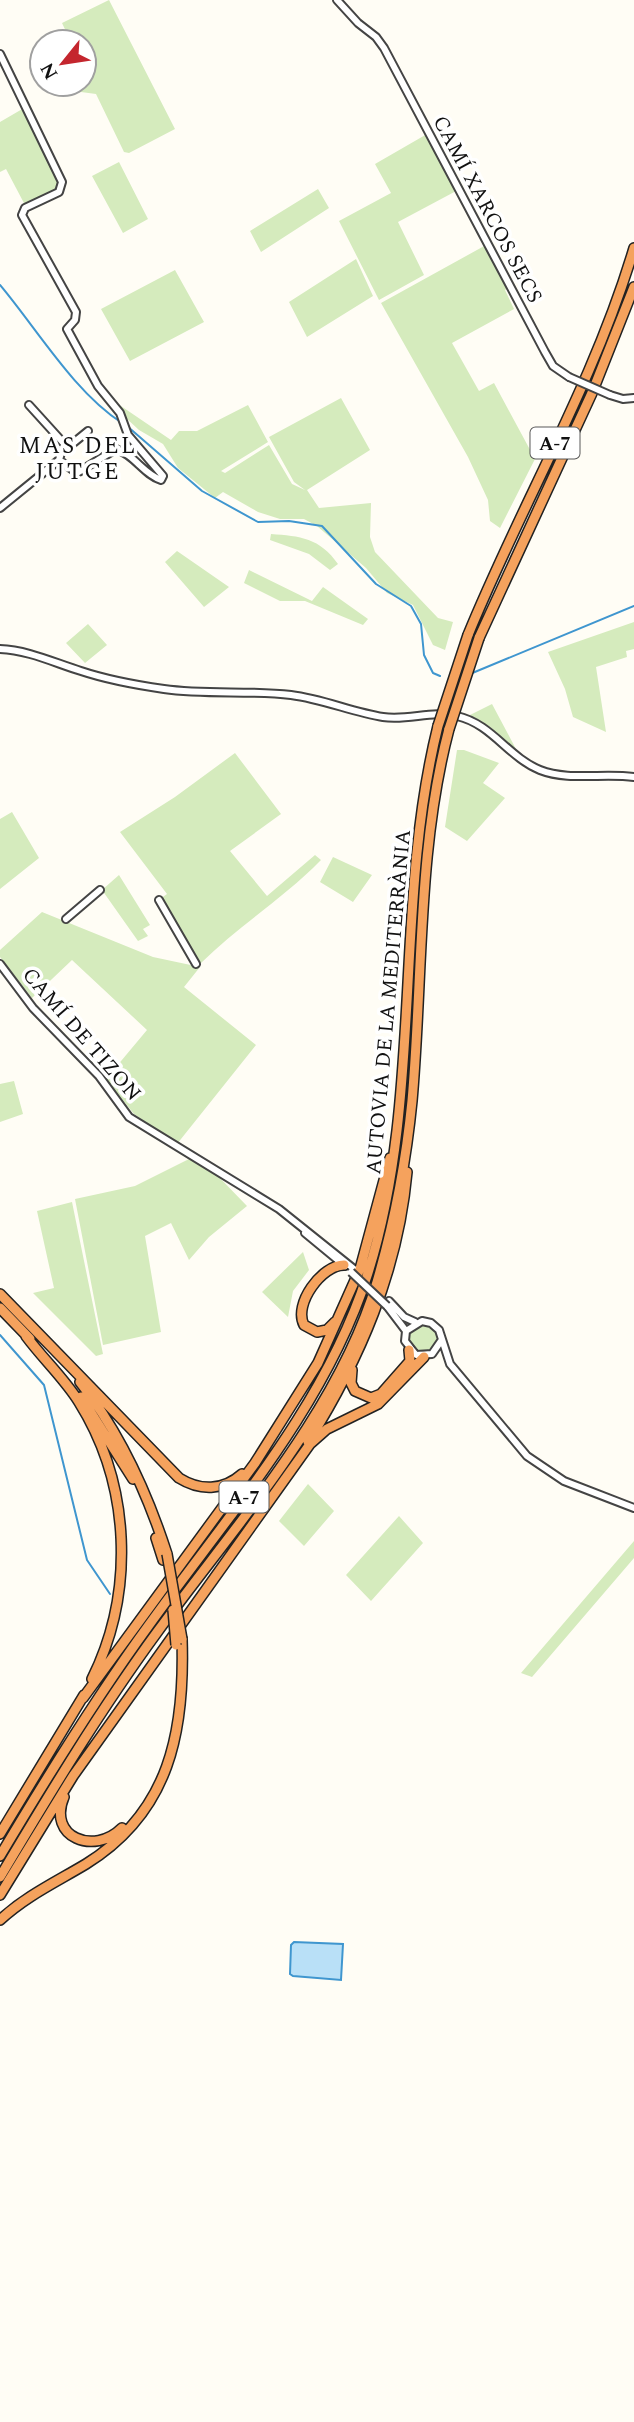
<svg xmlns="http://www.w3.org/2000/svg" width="634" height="2422" viewBox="0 0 634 2422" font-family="Spectral,serif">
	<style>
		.green { fill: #d5ebbd }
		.water { fill: #b9e0f7; stroke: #3f96cf; stroke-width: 2 }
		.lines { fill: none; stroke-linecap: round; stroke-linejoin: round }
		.stream { stroke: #3f96cf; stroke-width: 2 }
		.minor-casing { stroke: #444; stroke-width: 10 }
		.highway-casing { stroke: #222; stroke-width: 12 }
		.minor { stroke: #fff; stroke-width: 6 }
		.highway { stroke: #f5a25d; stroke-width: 9 }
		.minor-bridge-casing { stroke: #444; stroke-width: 10; stroke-linecap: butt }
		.highway-bridge-casing { stroke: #222; stroke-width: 12; stroke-linecap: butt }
		.minor-bridge { stroke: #fff; stroke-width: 6 }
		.highway-bridge { stroke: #f5a25d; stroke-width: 9 }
		.labels { text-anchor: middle; stroke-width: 7; stroke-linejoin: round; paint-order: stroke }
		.shield { fill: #fff; stroke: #585858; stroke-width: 2 }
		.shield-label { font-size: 19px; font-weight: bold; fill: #111 }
		.street-label { font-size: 21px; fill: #111; stroke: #fff }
		.neighbourhood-label { font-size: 23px; letter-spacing: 2px; fill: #111; stroke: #fff }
	</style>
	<rect width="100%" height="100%" fill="#fffdf5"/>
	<path class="green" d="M109,0L175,129L129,153L124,152L96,94L81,92L76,84H84V42H71L62,23Z
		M24,108L60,180L59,188L25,205L6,169L0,172V122Z
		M427,134L458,190L398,222L424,275L379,300L339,221L391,193L375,164Z
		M119,162L148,219L123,233L92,176Z
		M318,189L329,208L261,252L250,231Z
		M486,245L508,288L505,290L514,309L452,343L479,391L494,383L535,459L500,528L490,521L488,500L468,457L381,303Z
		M356,259L373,296L307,337L289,302Z
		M175,270L204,322L130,361L101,309Z
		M341,398L370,450L307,490L319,508L371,503L370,537L375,552L438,618L453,622L445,650L433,645L413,605L387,593L366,568L317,526L304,519H280L258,512L223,492L215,498L178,468L163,444L139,430L126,418L118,404L171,440L179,431H197L248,405L268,442L221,471L225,473L269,445L292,484L305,490L294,482L269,437Z
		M271,534C300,536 320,538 338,564L330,570L309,554L270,540Z
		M177,551L229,587L204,607L165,562Z
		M249,570L312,601L323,587L368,619L363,625L305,601H280L244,583Z
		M634,622V649L626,651L627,657L596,667L606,732L573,717L565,689L548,652Z
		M88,624L107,645L85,663L66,643Z
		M492,704L517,751L490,727L470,715Z
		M457,750H464L499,763L483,783L505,798L467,841L445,827Z
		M235,753L281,814L230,851L267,896L315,855L321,860C283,899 238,926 201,963L197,962L160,899L167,894L120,832L175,797Z
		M12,812L39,858L0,889V819Z
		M333,857L372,875L353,902L320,882Z
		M119,875L150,925L143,929L148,936L138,941L102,890Z
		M42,912L153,957L200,967L184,987L256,1045L177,1144L134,1114L106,1079L147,1030L72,960L32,998L0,957V950Z
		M14,1081L23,1114L0,1122V1084Z
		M189,1159L215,1173L247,1206L209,1237L189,1260L171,1223L145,1236L161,1332L103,1345L75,1199L135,1186Z
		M72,1202L103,1354L96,1356L33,1293L54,1288L37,1211Z
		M303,1252L309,1270L293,1291L288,1317L262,1292Z
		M408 1338a15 15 0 1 1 30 0a15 15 0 1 1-30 0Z
		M308,1484L334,1511L304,1546L279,1521Z
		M399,1516L423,1543L371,1601L346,1575Z
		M634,1541V1558L532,1677L521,1673Z"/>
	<path class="water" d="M294,1942L343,1944L341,1980L293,1976L290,1974L291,1945Z"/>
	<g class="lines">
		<path class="stream" d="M0,285C37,329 74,392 122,423
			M127,426L202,491L258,522L289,521L322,526L376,584L411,606L421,624L424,655L433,673L440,676
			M470,674L634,606
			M0,1335L44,1385L87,1560L110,1594"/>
		<defs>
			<path id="minor" d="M337,0L358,23L376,37L384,48L545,352L553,366L569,377
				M0,54L62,182L59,192L25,208L22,215L76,312L75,320L67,329L98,386L120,413L128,435L163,476L161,480C143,474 135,455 116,449L77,473L59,460L0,508
				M610,395L623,399L634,398
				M29,405L68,448
				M59,460L61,453L88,431
				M0,649C28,650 55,663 81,671C108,680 136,685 164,689C206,695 249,690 291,695C323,699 352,712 383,717C408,721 432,710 457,716C492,724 508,757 540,770C568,781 603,773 634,777
				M159,900L196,964
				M66,919L100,890
				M0,964L33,1008L99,1076L129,1117L279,1209L354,1269
				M305,1233L345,1266
				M389,1301L404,1317L415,1322
				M387,1306L406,1331
				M441,1341L432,1354L416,1355L405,1341L406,1331L422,1321L431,1323L439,1330L450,1364L527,1456L564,1481L634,1508"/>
			<path id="highway" d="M468,635C521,505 594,383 634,248
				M479,638L592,393L634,287
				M0,1294L179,1478C200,1491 223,1491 242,1474
				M0,1308L30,1339
				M335,1322L327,1330L317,1332L304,1325C293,1304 322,1265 344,1265
				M26,1336C43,1359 64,1378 79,1402C131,1485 135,1592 92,1679
				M352,1370L351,1383L355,1391L371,1398L381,1394L410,1361L409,1350
				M80,1382C121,1434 147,1492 167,1554
				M81,1397L133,1479
				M308,1442C360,1359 398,1271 407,1172
				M156,1538L163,1560
				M83,1698L255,1463L318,1363L360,1269L390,1158
				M64,1797C47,1837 94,1856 122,1828
				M0,1834L84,1695
				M0,1856C47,1777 95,1699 149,1625C228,1515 325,1407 367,1276C424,1097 393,907 438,726
				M0,1877C50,1793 100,1710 158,1631C236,1524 339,1411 377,1282C394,1224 406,1162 412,1101C423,978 417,850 449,729
				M0,1895L73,1776L310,1444L327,1429L378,1404L424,1357
				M0,1920C26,1896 56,1882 86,1864C170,1812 185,1731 182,1639"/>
		</defs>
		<use href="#minor" class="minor-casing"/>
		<use href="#highway" class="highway-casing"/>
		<use href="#minor" class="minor"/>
		<use href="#highway" class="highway"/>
		<defs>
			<path id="minor-bridge" d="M569,377L610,395
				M351,1272L387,1306"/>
			<path id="highway-bridge" d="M438,726L468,635
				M449,729L479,638
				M167,1554L182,1639
				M173,1610L176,1645"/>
		</defs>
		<use href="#minor-bridge" class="minor-bridge-casing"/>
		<use href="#highway-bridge" class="highway-bridge-casing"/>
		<use href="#minor-bridge" class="minor-bridge"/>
		<use href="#highway-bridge" class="highway-bridge"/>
	</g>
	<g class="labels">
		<g class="shield">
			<rect x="530.5" y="427.5" width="49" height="31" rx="5"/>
			<rect x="219.5" y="1481.5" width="49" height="31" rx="5"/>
		</g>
		<g class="shield-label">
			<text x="555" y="450">A-7</text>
			<text x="244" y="1504">A-7</text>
		</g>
		<g class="street-label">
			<text transform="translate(488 209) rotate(62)" y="7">CAMÍ XARCOS SECS</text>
			<text transform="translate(388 1002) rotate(-85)" y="7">AUTOVIA DE LA MEDITERRÀNIA</text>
			<text transform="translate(82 1034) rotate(49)" y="7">CAMÍ DE TIZON</text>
		</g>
		<g class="neighbourhood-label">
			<text x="78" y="453">MAS DEL<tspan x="78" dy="26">JUTGE</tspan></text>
		</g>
	</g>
	<g transform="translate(63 63) rotate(240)"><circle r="33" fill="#ffffff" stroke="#a0a0a0" stroke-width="2"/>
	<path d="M0-5L12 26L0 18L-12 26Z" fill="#c4262e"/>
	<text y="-10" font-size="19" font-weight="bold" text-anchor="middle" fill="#111111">N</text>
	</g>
</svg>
